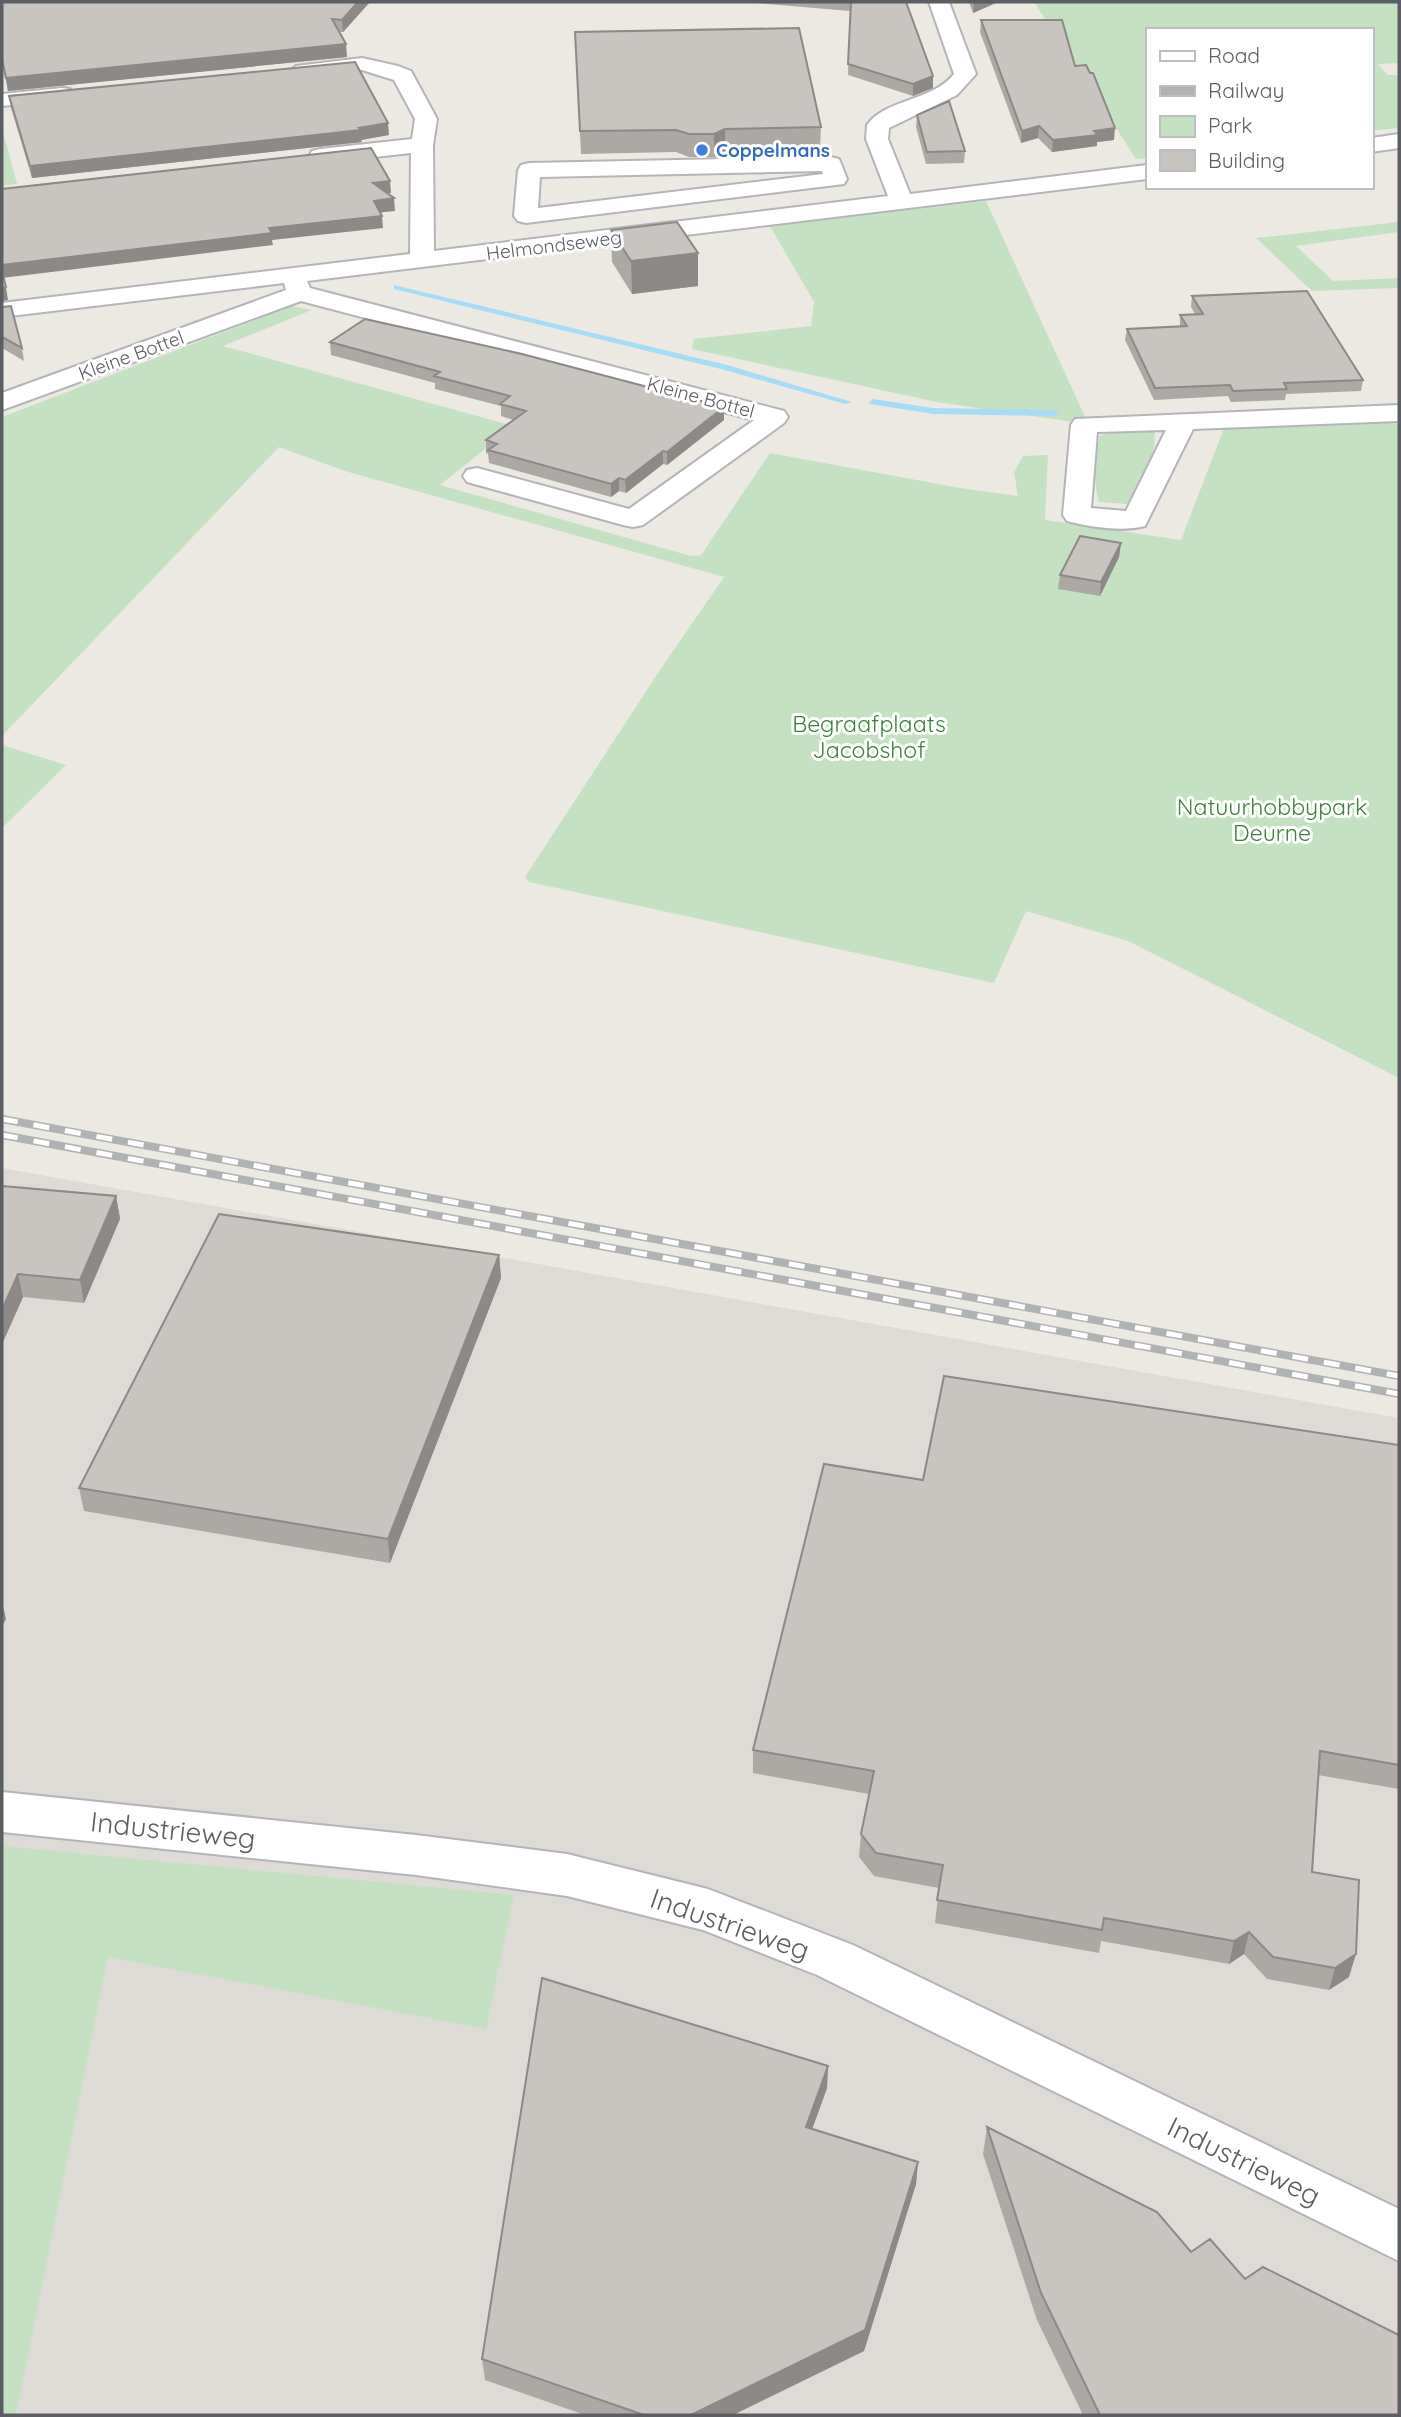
<svg xmlns="http://www.w3.org/2000/svg" width="1401" height="2417" viewBox="0 0 1401 2417" font-family="Quicksand,sans-serif">
	<style>
		.industrial { fill: #dedbd7 }
		.green { fill: #c4e2c1 }
		.lines { fill: none; stroke-linecap: round; stroke-linejoin: round }
		.stream { fill: #a7dcf7; fill-rule: evenodd }
		.minor-casing { stroke: #b3b5b9; stroke-width: 4 }
		.minor { fill: #fff; fill-rule: evenodd }
		.rail-casing { stroke: #b1b2b2; stroke-width: 8 }
		.rail { stroke: #fff; stroke-width: 5; stroke-dasharray: 16; stroke-linecap: butt }
		.wall { fill: #aca9a5 }
		.shaded-wall { fill: #8c8986 }
		.building { fill: #c8c4c0; stroke: #8c8986; stroke-width: 2 }
		.shop-dot { fill: #3f7fe0; stroke: #fff; stroke-width: 2.5 }
		.labels { text-anchor: middle; stroke-width: 6; stroke-linejoin: round; paint-order: stroke }
		.far-shop-label { font-size: 19px; font-weight: bold; fill: #366cbe; stroke: #fff; text-anchor: start }
		.far-street-label { font-size: 19px; fill: #5b5e62; stroke: #fff }
		.park-label { font-size: 23px; fill: #3f803c; stroke: #fff }
		.near-street-label { font-size: 28px; fill: #5b5e62; stroke: #fff }
	</style>
	<rect width="100%" height="100%" fill="#ece9e2"/>
	<path class="industrial" d="M2,1168L1399,1418V2415H2Z"/>
	<path class="green" d="M1034,2H1399V63L1378,64L1388,75H1399V128L1371,131V30H1147V158L1136,159Z
		M2,128L17,184L2,186Z
		M986,201L1087,421L1073,422L937,402L692,349L694,339L811,326L814,302L770,226Z
		M1399,222V232L1296,246L1333,281L1399,278V288L1312,291L1256,238Z
		M291,306L312,310L223,346L514,426L440,485L691,556L701,555L770,453L960,488L1018,496L1014,472L1023,456L1048,455L1045,520L1181,540L1224,428L1399,423V1078L1128,941L1026,911L994,983L529,882L525,877L662,667L724,577L345,471L279,447L2,736V417Z
		M1136,428L1155,432L1153,455L1128,504L1099,502C1093,479 1094,459 1100,436L1113,430Z
		M2,745L66,765L2,828Z
		M2,1846L514,1895L486,2029L108,1957L16,2415H2Z"/>
	<g class="lines">
		<path class="stream" d="M394,285L727,365L852,402L845,404L721,369L394,289Z
			M873,399L933,408L1055,410L1059,413L1055,416L933,414L870,404L869,402Z"/>
		<defs>
			<path id="minor" d="M929,2H949L976,74L957,95L889,128L888,139L910,194L1147,165V179L307,281L310,288L784,411L788,417L784,423L643,525L633,527L623,525L467,482L463,476L467,470L477,468L629,509L754,420L301,301L2,410V393L286,290L284,283L2,317V303L410,254L411,153L320,163L312,161L309,156L312,151L320,149L412,139L415,119L394,80L362,70L303,76L296,74L292,70L296,66L362,58L398,66L411,71L437,119L433,145L434,251L888,196L866,139L867,125C885,99 933,101 954,74Z
				M62,88L70,89L73,94L70,99L2,106V94Z
				M1399,134V148L1371,152V138Z
				M831,157L839,159L847,179L844,184L526,223L518,221L514,216L518,170L521,165L529,163ZM822,171L823,174L538,208L540,177Z
				M1399,405V421L1193,429L1145,526C1122,532 1090,527 1067,521L1063,515L1071,425L1075,419ZM1166,430L1126,511L1091,508L1097,432Z
				M2,1792L416,1835L567,1854L708,1889L853,1945L1399,2209V2261L817,1975L703,1930L567,1896L416,1875L2,1832Z"/>
		</defs>
		<use href="#minor" class="minor-casing"/>
		<use href="#minor" class="minor"/>
		<defs>
			<path id="rail" d="M2,1119L1399,1376
				M2,1135L1399,1394"/>
		</defs>
		<use href="#rail" class="rail-casing"/>
		<use href="#rail" class="rail"/>
	</g>
	<path class="wall" d="M2,2H370L343,32H339L347,57L8,91L2,61Z
		M746,2H906L933,76V88L913,96L848,75L850,11Z
		M969,2H998L973,13Z
		M1332,2H1363L1362,3H1332Z
		M981,20L1075,66L1114,140L1097,142V146L1052,152L1038,138L1021,143L980,32Z
		M575,32L821,127L820,149L725,152L714,157H689L676,152L581,154Z
		M9,96L389,135L361,140L362,142L32,178L11,108Z
		M917,115L965,151L964,163L926,164L916,127Z
		M611,230L698,253V286L632,294L612,262Z
		M1192,296L1363,380L1361,391L1286,394L1285,400L1231,402L1228,396L1154,400L1125,340L1127,329L1180,327V315L1195,314L1191,307Z
		M2,307L22,348L24,361L2,348Z
		M330,342L724,420L667,465L663,464L626,493L619,491L611,497L489,463L488,454L486,453V440L513,420L501,416V406L435,389V383L331,355Z
		M1121,543L1119,557L1100,596L1058,589L1060,575Z
		M2,1186L116,1196L120,1219L84,1303L23,1297L3,1342H2Z
		M499,1255L501,1278L390,1563L84,1511L79,1488Z
		M1399,1445V1789L1318,1775L1312,1872L1349,1977L1329,1990L1267,1979L1244,1954L1229,1964L1101,1941L1099,1953L935,1923L939,1888L874,1876L859,1857L861,1834L869,1794L753,1773V1750L923,1480Z
		M828,2066L827,2088L812,2129L918,2162L916,2184L864,2351L733,2415H585L485,2380L482,2359Z
		M987,2127L1191,2252L1399,2415H1083L1037,2320L983,2154Z"/>
	<path class="shaded-wall" d="M358,2H370L343,32L342,20Z
		M974,2H998L973,13Z
		M346,44L347,57L8,91L6,78Z
		M933,76V88L913,96V84Z
		M388,123L389,135L361,140L362,142L32,178L30,166L359,128Z
		M1039,126L1038,138L1021,143L1022,131Z
		M1115,128L1114,140L1097,142V146L1052,152L1053,140L1094,131Z
		M725,129V152L714,157V134Z
		M390,181L391,193L374,195L373,183Z
		M394,198L395,211L375,213L374,201Z
		M382,216L383,228L272,240L273,245L2,278V265L269,228Z
		M698,253V286L632,294L631,261Z
		M6,287L8,300L2,301V288Z
		M724,407V420L667,465V452Z
		M663,451V464L626,493L625,480Z
		M619,478V491L611,497V484Z
		M1121,543L1119,557L1100,596L1101,582Z
		M116,1196L120,1219L84,1303L80,1280Z
		M499,1255L501,1278L390,1563L388,1539Z
		M18,1274L23,1297L3,1342L2,1310Z
		M2,1602L6,1619L2,1627Z
		M1249,1932L1244,1954L1229,1964L1234,1941Z
		M1356,1954L1349,1977L1329,1990L1335,1968Z
		M828,2066L827,2088L805,2149L806,2127Z
		M918,2162L916,2184L864,2351L733,2415H691Z"/>
	<path class="building" d="M2,2H358L342,20L332,19L346,44L6,78L2,59Z
		M851,2H906L933,76L913,84L848,64Z
		M981,20H1062L1075,66L1086,65L1090,73H1093L1115,128L1094,131L1098,135L1053,140L1039,126L1022,131Z
		M799,28L821,127L725,129L714,134H689L676,130L580,131L575,32Z
		M355,62L388,123L359,128L361,130L30,166L9,96Z
		M949,101L965,151L927,152L917,115Z
		M371,148L390,181L373,183L394,198L374,201L382,216L269,228L272,233L2,265V189Z
		M677,222L698,253L631,261L611,230Z
		M2,271L6,287L2,288Z
		M1307,291L1363,380L1284,383L1287,389L1233,391L1230,385L1155,388L1127,329L1187,326L1180,315L1203,314L1192,296Z
		M11,306L22,348L2,337V307Z
		M365,319L522,354L724,407L667,452L663,451L625,480L619,478L611,484L488,450L497,444L486,440L526,411L500,404L510,396L434,376L440,372L330,342Z
		M1080,536L1121,543L1101,582L1060,575Z
		M2,1186L116,1196L80,1280L18,1274L2,1310Z
		M219,1214L499,1255L388,1539L79,1488Z
		M944,1376L1399,1445V1765L1320,1751L1312,1872L1359,1880L1356,1954L1335,1968L1273,1957L1249,1932L1234,1941L1104,1918L1102,1930L937,1900L943,1865L876,1853L861,1834L874,1771L753,1750L824,1464L923,1480Z
		M542,1978L828,2066L806,2127L918,2162L865,2330L691,2415H644L482,2359Z
		M987,2127L1157,2212L1191,2252L1210,2239L1245,2279L1263,2267L1399,2335V2415H1100L1041,2293Z"/>
	<circle class="shop-dot" cx="702" cy="150" r="7"/>
	<g class="labels">
		<g class="far-shop-label">
			<text x="716" y="157">Coppelmans</text>
		</g>
		<g class="far-street-label">
			<text transform="translate(554 245) rotate(-7)" y="7">Helmondseweg</text>
			<text transform="translate(131 355) rotate(-20)" y="7">Kleine Bottel</text>
			<text transform="translate(701 397) rotate(15)" y="7">Kleine Bottel</text>
		</g>
		<g class="park-label">
			<text x="869" y="732">Begraafplaats<tspan x="869" dy="26">Jacobshof</tspan></text>
			<text x="1272" y="815">Natuurhobbypark<tspan x="1272" dy="26">Deurne</tspan></text>
		</g>
		<g class="near-street-label">
			<text transform="translate(173 1830) rotate(6)" y="10">Industrieweg</text>
			<text transform="translate(730 1924) rotate(19)" y="10">Industrieweg</text>
			<text transform="translate(1244 2161) rotate(26)" y="10">Industrieweg</text>
		</g>
	</g>
	<rect width="1401" height="2417" fill="none" stroke="#5b5e62" stroke-width="7"/>
	<rect x="1146" y="28" width="228" height="161" fill="#ffffff" stroke="#bdbfc0" stroke-width="2"/>
	<rect x="1160" y="51" width="35" height="10" fill="#ffffff" stroke="#bdbfc0" stroke-width="2"/>
	<text x="1208" y="63" font-size="21" fill="#5b5e62">Road</text>
	<rect x="1160" y="86" width="35" height="10" fill="#b1b2b2" stroke="#bdbfc0" stroke-width="2"/>
	<text x="1208" y="98" font-size="21" fill="#5b5e62">Railway</text>
	<rect x="1160" y="116" width="35" height="21" fill="#c4e2c1" stroke="#bdbfc0" stroke-width="2"/>
	<text x="1208" y="133" font-size="21" fill="#5b5e62">Park</text>
	<rect x="1160" y="150" width="35" height="21" fill="#c8c4c0" stroke="#bdbfc0" stroke-width="2"/>
	<text x="1208" y="168" font-size="21" fill="#5b5e62">Building</text>
</svg>
